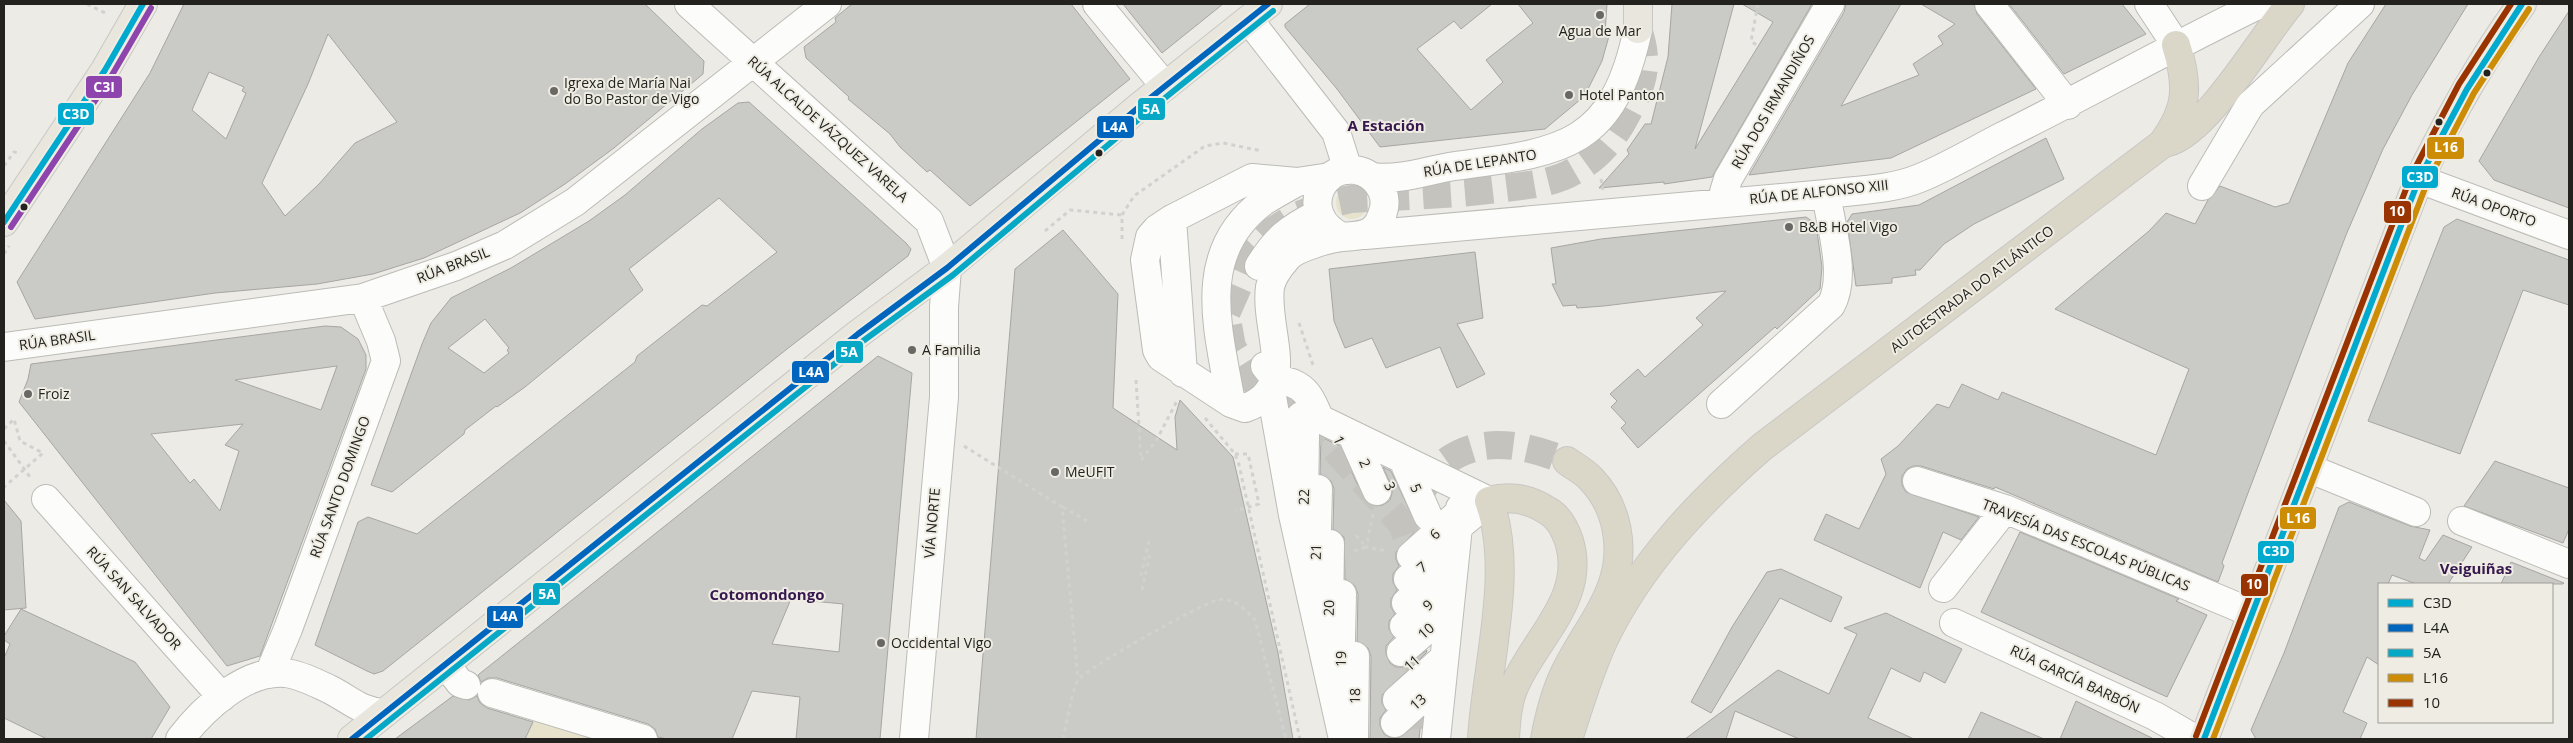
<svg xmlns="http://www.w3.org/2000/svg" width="2573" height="743" viewBox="0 0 2573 743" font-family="'Open Sans',sans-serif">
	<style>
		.green { fill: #e6e2cc }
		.building { fill: #cacac6; stroke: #a7a6a2; fill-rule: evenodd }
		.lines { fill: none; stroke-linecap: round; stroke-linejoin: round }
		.highway-tunnel { stroke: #c4c3be; stroke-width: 28; stroke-dasharray: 28 14; stroke-linecap: butt }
		.minor-casing { stroke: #bcbbb7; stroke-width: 30 }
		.major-casing { stroke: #c8c7c5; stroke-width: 30 }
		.highway-casing { stroke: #c8c7c5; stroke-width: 30 }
		.path { stroke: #d1d1cf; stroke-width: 3; stroke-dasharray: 4 4; stroke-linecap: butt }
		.minor { stroke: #fcfcfb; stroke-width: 28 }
		.major { stroke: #e8e6dd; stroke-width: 28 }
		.highway { stroke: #dbd7c8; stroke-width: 28 }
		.bus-1-casing { stroke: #efede3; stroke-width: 10 }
		.bus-2-casing { stroke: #efede3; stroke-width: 10 }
		.bus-3-casing { stroke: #efede3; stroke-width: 10 }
		.bus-4-casing { stroke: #efede3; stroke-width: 10 }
		.bus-5-casing { stroke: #efede3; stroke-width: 10 }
		.bus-6-casing { stroke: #efede3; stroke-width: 10 }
		.bus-1 { stroke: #00a9ce; stroke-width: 6 }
		.bus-2 { stroke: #0065bd; stroke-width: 6 }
		.bus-3 { stroke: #07a8c6; stroke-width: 6 }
		.bus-4 { stroke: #cd8c06; stroke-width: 6 }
		.bus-5 { stroke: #930; stroke-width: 6 }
		.bus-6 { stroke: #8e44ad; stroke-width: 6 }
		.poi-dot { fill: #696865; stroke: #efede3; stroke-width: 2 }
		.bus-dot { fill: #23221f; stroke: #efede3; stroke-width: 2 }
		.labels { text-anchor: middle; stroke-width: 4; stroke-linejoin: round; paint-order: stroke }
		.poi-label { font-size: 14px; fill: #23221f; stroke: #efede3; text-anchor: start }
		.street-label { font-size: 14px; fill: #23221f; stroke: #efede3 }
		.neighbourhood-label { font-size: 15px; font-weight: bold; fill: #36174e; stroke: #efede3 }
		.line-badge { stroke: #efede3; stroke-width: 2 }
		.badge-label { font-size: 14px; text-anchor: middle; font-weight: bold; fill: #fff }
	</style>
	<rect width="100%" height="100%" fill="#ecebe6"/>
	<path class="green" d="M1336 203a16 16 0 1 1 32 0a16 16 0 1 1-32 0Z
		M535,717L603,739H525Z"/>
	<path class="building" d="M184,4H645L704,61L703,74L614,148L565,184L520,213L424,258L373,274L317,284L215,293L35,319L17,282L150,73ZM328,34L397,122L355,143L319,184L285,216L262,183L308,84ZM209,72L244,87L242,91L246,93L226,139L192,110Z
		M852,4H1071L1130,79L970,206L930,170L927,172L900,147L890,134L848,99L849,97L806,58L804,47L836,22L835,18Z
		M1123,4H1223L1162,53Z
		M1310,4H1492L1461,29L1454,21L1417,49L1471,110L1503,82L1486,60L1533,23L1518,4H1607L1605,33L1609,36L1602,61L1588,89L1586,88L1581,99L1545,129L1380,147L1337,89L1285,27V24Z
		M1672,4H1734L1695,149L1773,22L1742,4H1812L1712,177L1664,184V182L1599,188L1629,154L1627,150L1645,124H1651L1668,57Z
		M1846,4H1901L1841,106L1919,75L1913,64L1943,44L1938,36L1955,24L1921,4H1974L1977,14L2036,89L1891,158L1749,175L1844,12Z
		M2009,4H2122L2146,34L2064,74Z
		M2386,4H2468L2412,95L2383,149L2346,235L2248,493L2222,563L2224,566L2218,582L1995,487L1994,489L1921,466H1913L1907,469L1902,476V485L1906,492L1979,517L1961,540L1943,532L1920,588L1814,540L1826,514L1859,529L1886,474L1881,459L1898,446L1937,404L1949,408L1962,384L1998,400L2002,392L2156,455L2189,369L2055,309L2149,231L2166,213L2195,224L2208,200L2220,186L2275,207L2289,203L2348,63Z
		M2569,11V208L2494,180L2479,161L2539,57Z
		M749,102L906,243L911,249L908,256L787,349L383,671L374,674L367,671L315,645L358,522L368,517L417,534L635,362L637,356L702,305L707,306L777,252L719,198L629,269L643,290L525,387L497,407L496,406L465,430L464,434L392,492L371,485L422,344L431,323L451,298L511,268L589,221L625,195L702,129L738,103ZM485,319L509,348L507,350L509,353L484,373L448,348Z
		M2046,138L2064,179L1974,224L1944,244L1920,270H1915L1916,275L1892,278V283L1856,286L1847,222L1852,214L1919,205Z
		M1806,217L1816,224L1822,267L1820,289L1777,329L1775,327L1638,448L1621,428L1626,423L1611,407L1617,401L1610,394L1638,369L1645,377L1703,325L1696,318L1726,291L1604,306L1577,308L1576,305L1563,306L1552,284H1556L1551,248L1601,239Z
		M2457,219L2569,260V305L2523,290L2460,454L2368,421L2444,227Z
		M1063,230L1118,294L1113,408L1177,450L1175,417L1180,400L1233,457L1278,653L1293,739H976L1015,269Z
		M1475,252L1483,318L1457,324L1485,374L1457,388L1440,347L1386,368L1372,338L1345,348L1334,321L1329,269Z
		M325,326L341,327L358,339L366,355V369L260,656L227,666L19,402L28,379L31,364ZM337,366L321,410L235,380ZM243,424L225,445L239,451L220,511L194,479L190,483L151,434Z
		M878,356L912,373L880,739H796L800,697L752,691L732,739H667L658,737L655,729L648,724L497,678H488L481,682L478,675ZM791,599L843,604L839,652L772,644Z
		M1321,437L1340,446L1363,497L1368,504L1375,506L1383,505L1390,500L1392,493L1391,485L1383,467L1391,471L1418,528L1396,552V559L1399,566L1393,574V582L1397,590L1391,599V607L1395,614L1389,621V629L1394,637L1386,646V654L1390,663L1396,667H1403L1427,650L1426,653L1382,695V703L1386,710L1380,718V726L1384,734L1391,738H1398L1421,721L1419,739H1370L1371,656L1368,648L1357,641L1358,594L1355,586L1345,579L1344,537L1333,529L1334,489L1331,481L1320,474Z
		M2495,461L2569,488V529L2563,543L2464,506Z
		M4,500L21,521L26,608L4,610Z
		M2349,502L2410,526L2430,530L2419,558L2425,561L2443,535L2472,547L2448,584H2416L2392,575L2388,584H2379V665L2367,657L2343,712L2367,723L2360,739H2256L2251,730L2284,653L2339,507Z
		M2020,532L2179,599L2176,601L2207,615L2167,697L1981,612Z
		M2511,562L2564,583L2563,584H2501Z
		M1781,569L1842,597L1831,622L1780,598L1711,713L1691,702L1732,627L1767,572Z
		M21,609L135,662L170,707L151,739H47L4,718V658L10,644L4,640V636Z
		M1886,613L1962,649L1945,683L1924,672L1920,682L1891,668L1868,718L1914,739H1799L1735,711L1726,739H1685L1778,670L1829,694L1857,634L1844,628Z
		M453,696L469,700L477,696L480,703L487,708L533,722L525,739H395Z
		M2076,701L2154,739H2060Z
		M1981,712L2044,739H1968Z"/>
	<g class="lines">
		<path class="highway-tunnel" d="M1420,493C1426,485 1431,475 1438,468C1477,433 1523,444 1567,461
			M1421,574L1402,524L1331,445L1302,424L1253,380L1232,347L1226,314L1254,250L1274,230L1296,216L1332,203L1351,199C1403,196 1454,195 1506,188C1530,185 1555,183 1576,170C1600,156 1616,136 1628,112C1645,81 1649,62 1638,29
			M1417,617L1423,739"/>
		<defs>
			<path id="minor" d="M689,4L929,221L947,268L944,307V397L914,739
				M1097,4L1165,86
				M1989,4L2068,105
				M2149,4L2176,45
				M1249,20L1336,132L1348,170
				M1330,177L1297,182L1252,178L1172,219L1157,229L1150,237L1145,260L1157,350L1161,357L1231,403L1245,408C1300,389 1264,330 1270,287C1272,276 1280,266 1287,258C1295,248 1330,238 1343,237C1363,235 1376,236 1383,212C1385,206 1385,199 1383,193C1379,183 1373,176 1363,172C1323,157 1295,214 1342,237
				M1373,177C1400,181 1428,170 1455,166C1562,152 1613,148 1638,29
				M2419,179L2569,235
				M2202,186L2250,105L2360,4
				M1729,201L1724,192L1728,179L1830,4
				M1172,219L1183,373
				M1365,235L1826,194C1857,190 1891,190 1920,178C1947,167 1974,151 2001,137C2088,94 2173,46 2260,4
				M1259,266C1277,238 1288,229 1318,214
				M4,347L363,298L456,266L505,245L575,202L827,4
				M1265,366C1281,387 1280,376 1298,386C1310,393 1314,407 1320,419
				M1271,391L1293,515L1343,739
				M1231,403C1219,331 1193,253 1264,201C1275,194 1286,188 1297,182
				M1721,404L1831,305C1847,277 1831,226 1826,194
				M1352,435L1377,491
				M1282,450L1287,429L1301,416L1320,419L1489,501L1459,526
				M1403,460L1428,516
				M2308,468L2416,512
				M1917,481L2005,509L2252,613
				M46,499L222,697
				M1304,506L1305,434
				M2462,521L2569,564
				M1411,556L1460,512
				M1316,567L1318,489
				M1408,579L1441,550
				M1943,588L2005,509
				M1406,603L1440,572
				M1329,615L1330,544
				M1954,623L2155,716L2195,739
				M1404,626L1436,598
				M1401,652L1438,620
				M446,665L460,683L466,685
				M269,674L288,629L386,361L381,341L363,298
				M1340,681L1342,594
				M492,693L643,739
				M1397,700L1444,658
				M1395,723L1427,694
				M180,739C203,709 245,669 286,673C301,675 316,683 329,689C351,700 359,711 384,713
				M1354,739L1355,656
				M1436,739L1460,508"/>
			<path id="major" d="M1638,29V4
				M4,222L105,70L143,4
				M352,739L858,334L947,268L1139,107L1268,4
				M2204,739L2419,179C2449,118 2482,58 2522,4"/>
			<path id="highway" d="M2168,142C2207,132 2262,37 2290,4
				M1482,739C1486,667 1515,570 1489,501C1510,495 1530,499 1548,511C1559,517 1565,529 1569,541C1587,598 1534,639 1514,687C1507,703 1506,722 1505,739
				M1545,739C1549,718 1554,697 1563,677C1577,645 1602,616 1613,583C1625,547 1617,506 1591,479C1585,472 1575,467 1567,461
				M1568,739C1579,706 1589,671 1604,639C1641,563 1699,502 1762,447L2162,144C2188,109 2189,86 2176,45"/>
		</defs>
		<use href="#minor" class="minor-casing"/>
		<use href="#major" class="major-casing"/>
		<use href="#highway" class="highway-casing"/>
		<path class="path" d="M87,4L105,13
			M1758,4L1751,41L1758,46
			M4,166L14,152L21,153
			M1601,179L1603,190
			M1045,231L1070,210L1122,215
			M1122,239V215L1134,196L1205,146L1223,143L1262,151
			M4,254L9,246
			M1299,323L1313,365
			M1136,380L1141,459
			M1205,418L1235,454L1239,465L1300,739
			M4,429L14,419L20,441L43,453L4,487
			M4,441L32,480
			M964,446L1062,507L1078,679
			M1235,454H1248L1259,504L1235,511
			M1141,460L1156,441L1178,399
			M1063,507L1087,521
			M1373,514L1366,547L1386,551
			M1354,551L1366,547L1354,533
			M1141,576L1149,540
			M1142,590L1150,553
			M1063,739C1066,726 1072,690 1078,680C1085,669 1201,604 1217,600C1233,596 1246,610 1255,620L1286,739"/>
		<use href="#minor" class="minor"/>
		<use href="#major" class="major"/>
		<use href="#highway" class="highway"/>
		<defs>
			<path id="bus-1" d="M4,222L105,70L143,4
				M2204,739L2419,179L2467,89L2522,4"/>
			<path id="bus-2" d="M352,739L858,334L947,268L1139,107L1268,4"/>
			<path id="bus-3" d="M366,739L863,341L953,275L1145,114L1273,11"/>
			<path id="bus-4" d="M2213,739L2427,183L2474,93L2529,9"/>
			<path id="bus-5" d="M2196,736L2411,176L2459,84L2511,4"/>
			<path id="bus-6" d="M11,227L112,75L151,8"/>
		</defs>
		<use href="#bus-1" class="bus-1-casing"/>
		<use href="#bus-2" class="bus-2-casing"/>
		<use href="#bus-3" class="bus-3-casing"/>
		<use href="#bus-4" class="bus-4-casing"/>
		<use href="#bus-5" class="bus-5-casing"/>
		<use href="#bus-6" class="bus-6-casing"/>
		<use href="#bus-1" class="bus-1"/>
		<use href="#bus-2" class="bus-2"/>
		<use href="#bus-3" class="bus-3"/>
		<use href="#bus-4" class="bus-4"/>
		<use href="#bus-5" class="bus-5"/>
		<use href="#bus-6" class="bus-6"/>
	</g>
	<g class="poi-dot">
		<circle cx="1600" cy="15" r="5"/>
		<circle cx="554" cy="91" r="5"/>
		<circle cx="1569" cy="95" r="5"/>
		<circle cx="1789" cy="227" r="5"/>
		<circle cx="912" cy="350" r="5"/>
		<circle cx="28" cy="394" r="5"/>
		<circle cx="1055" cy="472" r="5"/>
		<circle cx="881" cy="643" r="5"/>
	</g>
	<g class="bus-dot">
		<circle cx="2487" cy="73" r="4.5"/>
		<circle cx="2439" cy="122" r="4.5"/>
		<circle cx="1099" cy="153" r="4.5"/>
		<circle cx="24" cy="207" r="4.5"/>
	</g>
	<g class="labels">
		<g class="poi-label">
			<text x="1600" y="36" text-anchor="middle">Agua de Mar</text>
			<text x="564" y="88">Igrexa de María Nai<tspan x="564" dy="16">do Bo Pastor de Vigo</tspan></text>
			<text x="1579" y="100">Hotel Panton</text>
			<text x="1799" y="232">B&amp;B Hotel Vigo</text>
			<text x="922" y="355">A Familia</text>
			<text x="38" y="399">Froiz</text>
			<text x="1065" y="477">MeUFIT</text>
			<text x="891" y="648">Occidental Vigo</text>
		</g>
		<g class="street-label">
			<text transform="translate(1773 102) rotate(-60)" y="5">RÚA DOS IRMANDIÑOS</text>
			<text transform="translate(828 129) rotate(42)" y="5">RÚA ALCALDE VÁZQUEZ VARELA</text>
			<text transform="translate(1480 163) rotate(-9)" y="5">RÚA DE LEPANTO</text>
			<text transform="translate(1819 192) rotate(-6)" y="5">RÚA DE ALFONSO XIII</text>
			<text transform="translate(2494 207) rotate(20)" y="5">RÚA OPORTO</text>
			<text transform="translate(453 265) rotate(-21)" y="5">RÚA BRASIL</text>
			<text transform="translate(1972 289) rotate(-37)" y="5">AUTOESTRADA DO ATLÁNTICO</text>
			<text transform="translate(57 340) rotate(-8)" y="5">RÚA BRASIL</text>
			<text transform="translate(1339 440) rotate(66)" y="5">1</text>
			<text transform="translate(1365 463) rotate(66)" y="5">2</text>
			<text transform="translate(1390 486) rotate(66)" y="5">3</text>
			<text transform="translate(340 487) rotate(-70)" y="5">RÚA SANTO DOMINGO</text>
			<text transform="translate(1416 488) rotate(66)" y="5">5</text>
			<text transform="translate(1304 497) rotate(-89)" y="5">22</text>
			<text transform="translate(932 523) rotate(-85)" y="5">VÍA NORTE</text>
			<text transform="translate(1435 534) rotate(-42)" y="5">6</text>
			<text transform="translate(2086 545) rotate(22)" y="5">TRAVESÍA DAS ESCOLAS PÚBLICAS</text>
			<text transform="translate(1316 552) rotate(-89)" y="5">21</text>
			<text transform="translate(1422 567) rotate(-41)" y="5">7</text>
			<text transform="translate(134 598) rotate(48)" y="5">RÚA SAN SALVADOR</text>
			<text transform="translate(1428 605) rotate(-42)" y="5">9</text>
			<text transform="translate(1329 608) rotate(-89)" y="5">20</text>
			<text transform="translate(1426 631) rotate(-41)" y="5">10</text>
			<text transform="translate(1341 659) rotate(-89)" y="5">19</text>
			<text transform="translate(1412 663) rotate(-42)" y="5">11</text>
			<text transform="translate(2075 679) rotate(25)" y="5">RÚA GARCÍA BARBÓN</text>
			<text transform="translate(1355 696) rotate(-89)" y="5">18</text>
			<text transform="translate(1418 702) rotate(-41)" y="5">13</text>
		</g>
		<g class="neighbourhood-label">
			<text x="1386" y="131">A Estación</text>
			<text x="2476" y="574">Veiguiñas</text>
			<text x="767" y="600">Cotomondongo</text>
		</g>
	</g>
	<g class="line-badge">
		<rect x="85" y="75" width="38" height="24" rx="5" fill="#8e44ad"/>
		<rect x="1137" y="97" width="29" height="24" rx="5" fill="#07a8c6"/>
		<rect x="57" y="102" width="38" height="24" rx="5" fill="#00a9ce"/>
		<rect x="1096" y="115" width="39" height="24" rx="5" fill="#0065bd"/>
		<rect x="2426" y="136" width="39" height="24" rx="5" fill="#cd8c06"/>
		<rect x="2401" y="165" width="38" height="24" rx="5" fill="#00a9ce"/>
		<rect x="2383" y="200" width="29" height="24" rx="5" fill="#930"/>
		<rect x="835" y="340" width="29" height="24" rx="5" fill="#07a8c6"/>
		<rect x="791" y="360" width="39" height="24" rx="5" fill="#0065bd"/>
		<rect x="2279" y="506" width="38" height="24" rx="5" fill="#cd8c06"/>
		<rect x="2257" y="540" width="38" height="24" rx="5" fill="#00a9ce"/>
		<rect x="2240" y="573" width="29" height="24" rx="5" fill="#930"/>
		<rect x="532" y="582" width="29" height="24" rx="5" fill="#07a8c6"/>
		<rect x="486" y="605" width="38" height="24" rx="5" fill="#0065bd"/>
	</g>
	<g class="badge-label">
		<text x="104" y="92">C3I</text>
		<text x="1151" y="114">5A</text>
		<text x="76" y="119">C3D</text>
		<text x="1115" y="132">L4A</text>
		<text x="2446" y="152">L16</text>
		<text x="2420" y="182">C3D</text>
		<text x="2397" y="216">10</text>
		<text x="849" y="357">5A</text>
		<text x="811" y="377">L4A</text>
		<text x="2298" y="523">L16</text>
		<text x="2276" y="556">C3D</text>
		<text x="2254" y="589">10</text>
		<text x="547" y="599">5A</text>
		<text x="505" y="621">L4A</text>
	</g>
	<rect width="2573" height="743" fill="none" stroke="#23221f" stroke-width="10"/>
	<rect x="2378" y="583" width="175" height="140" fill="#efede3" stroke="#9d9c95"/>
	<rect x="2388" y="599" width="25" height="8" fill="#00a9ce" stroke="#9d9c95"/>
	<text x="2423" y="608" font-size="15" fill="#23221f">C3D</text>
	<rect x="2388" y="624" width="25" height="8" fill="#0065bd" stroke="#9d9c95"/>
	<text x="2423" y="633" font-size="15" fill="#23221f">L4A</text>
	<rect x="2388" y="649" width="25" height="8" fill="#07a8c6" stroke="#9d9c95"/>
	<text x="2423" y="658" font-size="15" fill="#23221f">5A</text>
	<rect x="2388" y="674" width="25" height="8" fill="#cd8c06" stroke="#9d9c95"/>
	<text x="2423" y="683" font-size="15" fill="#23221f">L16</text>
	<rect x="2388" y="699" width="25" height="8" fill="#993300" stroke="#9d9c95"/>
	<text x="2423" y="708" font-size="15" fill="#23221f">10</text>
</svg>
